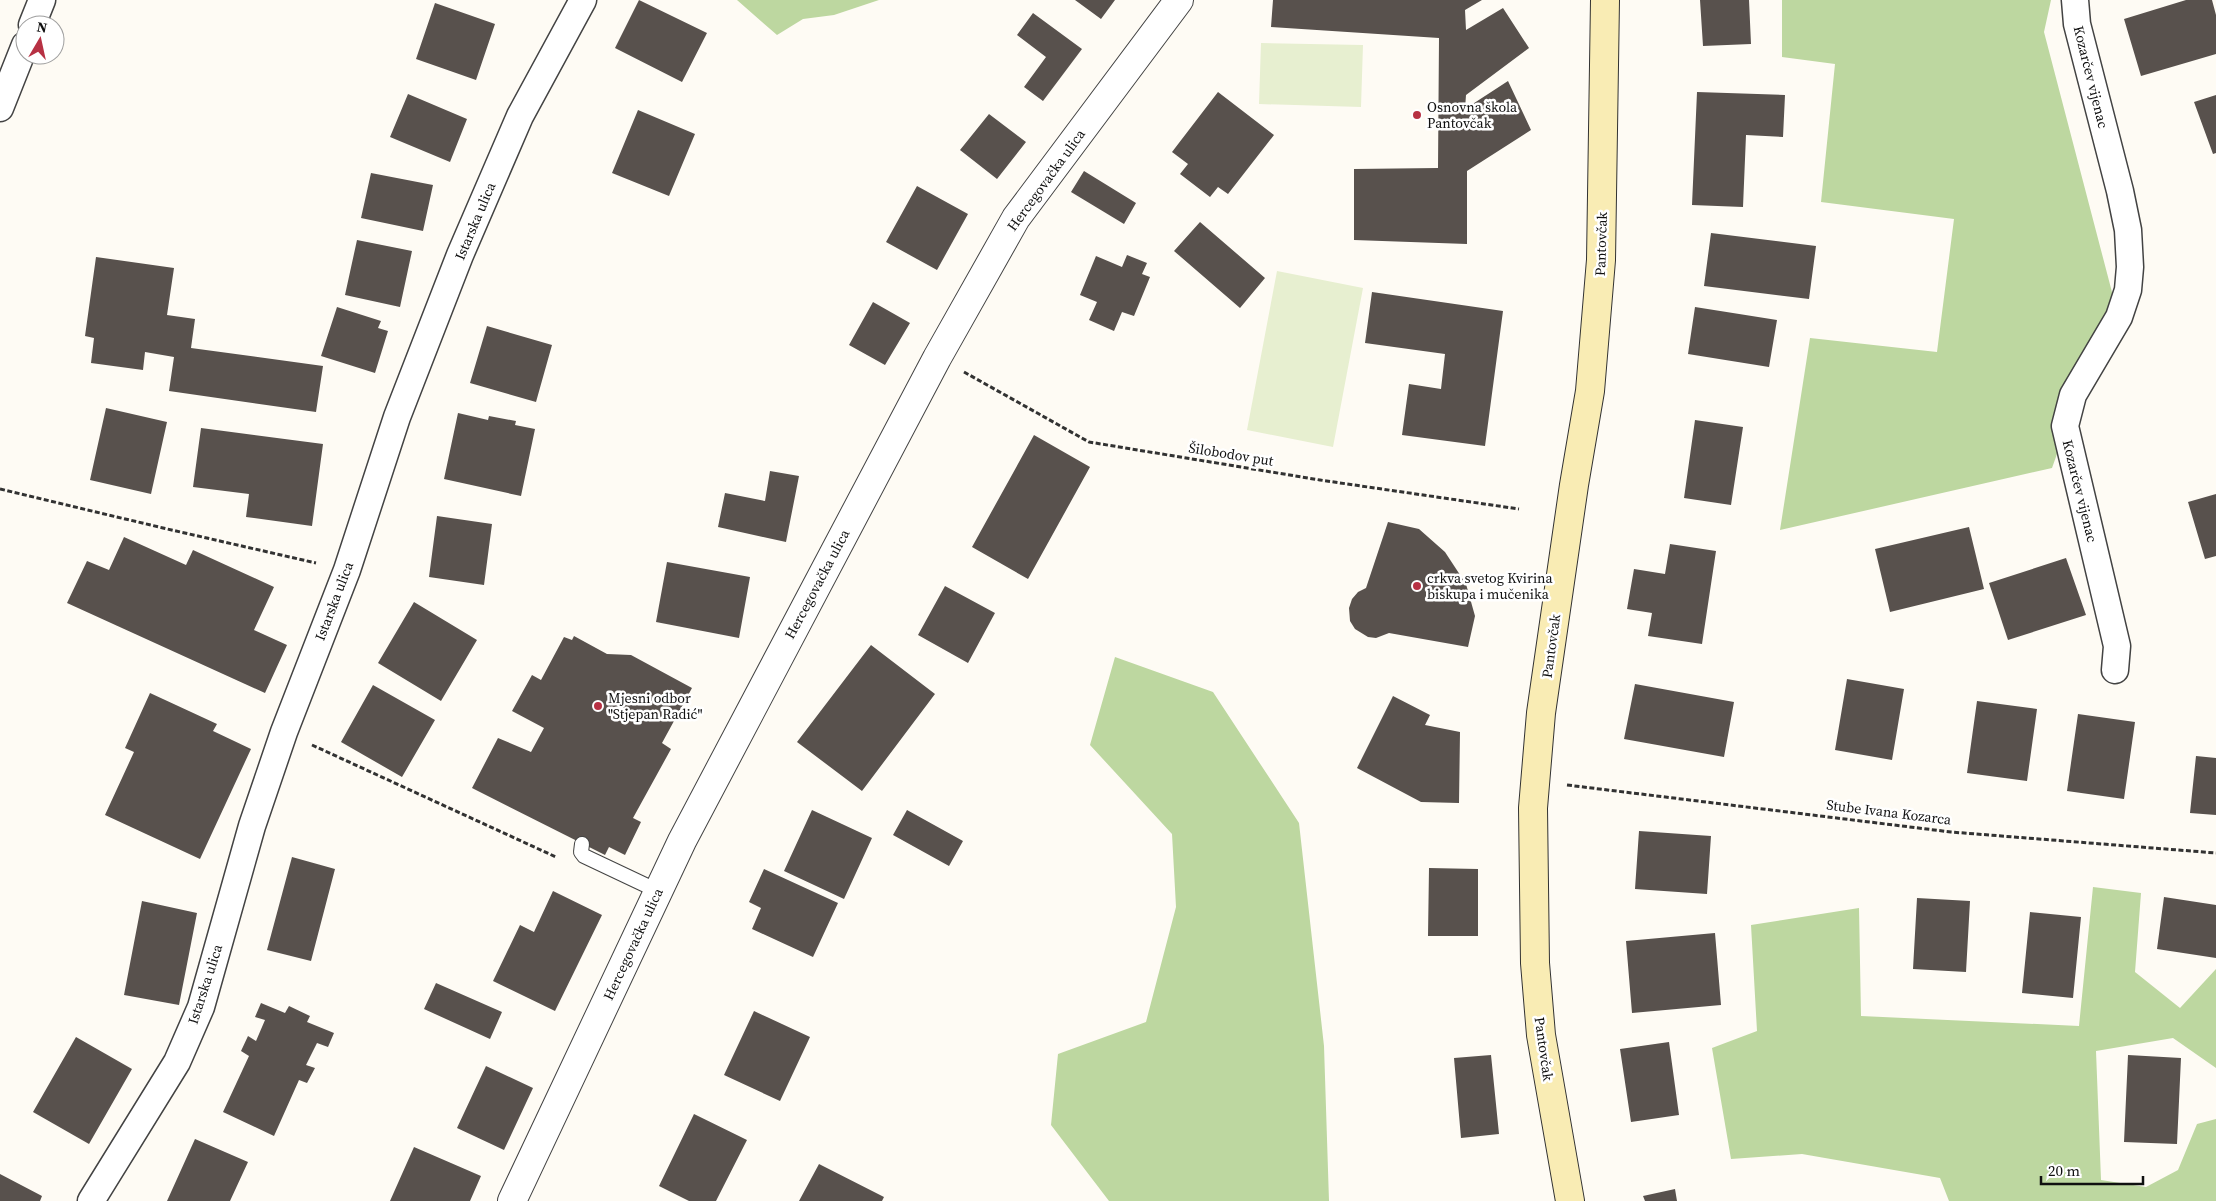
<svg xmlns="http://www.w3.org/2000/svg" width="2216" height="1201" viewBox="0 0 2216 1201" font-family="'Source Serif 4',serif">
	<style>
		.forest { fill: #bdd7a0 }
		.pitch { fill: #e7efd0 }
		.building { fill: #58514d }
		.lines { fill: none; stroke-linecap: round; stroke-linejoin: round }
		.service-casing { stroke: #434343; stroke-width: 16 }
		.minor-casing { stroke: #434343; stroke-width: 29 }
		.tertiary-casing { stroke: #434343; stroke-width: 30 }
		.secondary-casing { stroke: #323232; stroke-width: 30 }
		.path { stroke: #323232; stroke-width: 3; stroke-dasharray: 5 2.5; stroke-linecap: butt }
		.service { stroke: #fff; stroke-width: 14 }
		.minor { stroke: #fff; stroke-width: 26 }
		.tertiary { stroke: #fff; stroke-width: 28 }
		.secondary { stroke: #f9ecb4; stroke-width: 28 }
		.poi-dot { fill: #b73143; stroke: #fff; stroke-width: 2 }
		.labels { text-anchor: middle; stroke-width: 5; stroke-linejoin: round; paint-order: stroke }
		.street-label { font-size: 14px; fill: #101010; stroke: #fff }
		.poi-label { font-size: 14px; fill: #101010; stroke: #fff; text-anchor: start }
	</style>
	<rect width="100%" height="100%" fill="#fefbf4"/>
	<path class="forest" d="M737,0H879L834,15L803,19L777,35Z
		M1782,0H2051L2044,32L2113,296L2052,468L1780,530L1810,338L1937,352L1954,219L1821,202L1835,64L1782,57Z
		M1115,657L1213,692L1299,823L1324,1046L1329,1201H1109L1051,1125L1058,1054L1146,1022L1176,907L1172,834L1090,745Z
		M2093,887L2141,893L2135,972L2180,1008L2216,969V1068L2173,1038L2096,1051L2101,1180L2146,1187L2178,1170L2197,1124L2216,1119V1201H1949L1940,1178L1802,1154L1731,1159L1712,1048L1757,1031L1751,925L1859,908L1861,1016L2079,1026Z"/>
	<path class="pitch" d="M1261,43L1363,45L1361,107L1259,104Z
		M1277,271L1363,288L1333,447L1247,430Z"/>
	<path class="building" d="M639,0L707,33L682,82L615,48Z
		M1075,0H1115L1101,19Z
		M1273,0H1482L1465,10L1466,30L1503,8L1529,48L1466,95L1465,109L1508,81L1531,130L1467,171V244L1354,240V169L1438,168L1439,38L1271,27Z
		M1700,0H1749L1751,44L1703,46Z
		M2186,0H2212L2216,15V54L2141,76L2124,19Z
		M435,3L495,24L476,80L416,59Z
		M1033,13L1082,49L1043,101L1024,87L1046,57L1017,35Z
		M1218,92L1274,135L1228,194L1218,187L1210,197L1180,174L1188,164L1172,152Z
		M1697,92L1785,95L1783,137L1746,135L1743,207L1692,205Z
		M408,94L467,119L450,162L390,137Z
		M2216,95V153L2213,154L2194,102Z
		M638,110L695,134L669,196L612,173Z
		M989,114L1026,142L997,179L960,150Z
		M1084,171L1136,203L1124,224L1071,192Z
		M371,173L433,185L423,231L361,218Z
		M917,186L968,214L937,270L886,242Z
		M1200,222L1265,278L1240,308L1174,251Z
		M1711,233L1816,246L1809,299L1704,286Z
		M357,240L412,251L400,307L345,295Z
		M1127,255L1147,263L1142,274L1150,277L1134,316L1122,312L1114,331L1089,320L1097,302L1080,295L1096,256L1122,267Z
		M96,257L174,268L167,315L195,319L191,348L323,366L316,412L169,391L174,357L145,352L143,370L91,363L94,338L85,336Z
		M1372,292L1503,311L1485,446L1402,435L1409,384L1441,389L1445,354L1365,343Z
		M873,302L910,323L885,365L849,345Z
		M337,307L381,321L378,328L388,331L375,373L321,356Z
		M1695,307L1777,320L1769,367L1688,354Z
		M487,326L552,345L536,402L470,383Z
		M106,408L167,422L151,494L90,480Z
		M458,413L488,420L489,416L516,421L515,425L535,429L521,496L444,479Z
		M1695,420L1743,427L1731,505L1684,498Z
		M201,428L323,444L312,526L246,517L249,494L193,487Z
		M1034,435L1090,467L1028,579L972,547Z
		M770,471L799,476L786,542L718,527L725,493L765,501Z
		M2216,494V556L2205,559L2188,502Z
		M437,516L492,524L484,585L429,577Z
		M1388,522L1419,529L1445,552L1466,584L1475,616L1468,647L1389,633L1376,638L1368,637L1355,629L1350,621L1349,608L1352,599L1358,592L1366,588Z
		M1969,527L1984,589L1890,612L1875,549Z
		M124,537L186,565L193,550L274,587L254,630L287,645L265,693L67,603L87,561L109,570Z
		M1670,544L1716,551L1702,644L1648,636L1652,613L1627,609L1634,569L1665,574Z
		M2066,558L2086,615L2008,640L1989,583Z
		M667,562L750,577L739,638L656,622Z
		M945,586L995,613L968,663L918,635Z
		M414,602L477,640L441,701L378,663Z
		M574,636L607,654L631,655L692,688L662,743L671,749L633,818L641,822L625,855L609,847L605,855L472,788L498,738L531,752L544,728L512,711L532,675L541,680L564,637L572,640Z
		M871,645L935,694L862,791L797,742Z
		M1847,679L1904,689L1892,760L1835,750Z
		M1635,684L1734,702L1724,757L1624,739Z
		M373,685L435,720L402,777L341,742Z
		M150,693L217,724L213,731L251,749L200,859L105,815L134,752L125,748Z
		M1393,696L1430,715L1425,725L1460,732L1459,803L1421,802L1357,768Z
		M1977,701L2037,709L2027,781L1967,773Z
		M2078,714L2135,722L2124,799L2067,791Z
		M2196,756L2216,758V815L2190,813Z
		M812,810L872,838L844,899L784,871Z
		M907,810L963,841L949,866L893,835Z
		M1639,831L1711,836L1707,894L1635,889Z
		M292,857L335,869L311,961L267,950Z
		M1429,868L1478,869V936H1428Z
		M764,869L838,903L813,957L752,929L761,908L749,902Z
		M553,891L602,915L555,1011L493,981L520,925L534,932Z
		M2164,897L2216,905V958L2157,949Z
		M1917,898L1970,901L1966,972L1913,969Z
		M142,901L197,913L179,1005L124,995Z
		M2030,912L2081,917L2073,998L2022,993Z
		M1715,933L1721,1005L1632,1013L1626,941Z
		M436,983L502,1012L490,1039L424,1009Z
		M261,1003L285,1013L289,1006L310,1016L307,1022L334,1033L328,1047L317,1043L306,1065L315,1068L307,1083L299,1080L274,1136L223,1112L249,1056L241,1051L248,1036L256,1041L265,1020L255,1017Z
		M754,1011L810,1037L780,1101L724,1075Z
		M76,1037L132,1069L89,1144L33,1112Z
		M1669,1042L1679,1115L1631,1122L1620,1049Z
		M1491,1055L1499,1134L1461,1138L1454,1058Z
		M2128,1055L2181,1058L2177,1144L2124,1142Z
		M486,1066L533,1088L504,1150L457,1128Z
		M694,1114L747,1140L716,1201H689L659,1186Z
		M195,1139L248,1162L230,1201H167Z
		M414,1147L481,1176L470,1201H390Z
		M819,1164L884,1197L882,1201H799Z
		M0,1174L42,1196L40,1201H0Z
		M1675,1189L1677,1201H1645L1643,1196Z"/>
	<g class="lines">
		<defs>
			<path id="service" d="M582,844L581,852L584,856L658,891"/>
			<path id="minor" d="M2075,0L2077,24L2120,191L2128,230L2130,267L2128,290L2119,317L2073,395L2065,426L2117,646L2115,670
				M32,25L42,0
				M0,108L25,45
				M91,1201L177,1062L201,1007L252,826L284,732L347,570L397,417L460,255L520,116L583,0"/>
			<path id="tertiary" d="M512,1201L682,841L937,358L1016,218L1179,0"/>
			<path id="secondary" d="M1570,1201L1541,1035L1535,963L1533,808L1541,713L1574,485L1590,391L1601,260L1605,0"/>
		</defs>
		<use href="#service" class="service-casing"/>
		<use href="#minor" class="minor-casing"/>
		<use href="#tertiary" class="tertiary-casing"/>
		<use href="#secondary" class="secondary-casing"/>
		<path class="path" d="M964,372L1089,442L1320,480L1519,509
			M0,489L163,528L316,563
			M312,745L556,857
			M1567,785L1951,832L2216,853"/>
		<use href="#service" class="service"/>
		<use href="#minor" class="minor"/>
		<use href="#tertiary" class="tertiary"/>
		<use href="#secondary" class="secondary"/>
	</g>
	<g class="poi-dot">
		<circle cx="1417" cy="115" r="5"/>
		<circle cx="1417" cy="586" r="5"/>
		<circle cx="598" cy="706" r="5"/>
	</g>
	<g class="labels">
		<g class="street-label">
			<text transform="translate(2091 77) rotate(76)" y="5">Kozarčev vijenac</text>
			<text transform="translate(1046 180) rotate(-54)" y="5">Hercegovačka ulica</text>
			<text transform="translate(475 221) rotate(-67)" y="5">Istarska ulica</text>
			<text transform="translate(1601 244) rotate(-88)" y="5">Pantovčak</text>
			<text transform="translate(1231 454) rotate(9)" y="5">Šilobodov put</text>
			<text transform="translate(2080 491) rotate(76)" y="5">Kozarčev vijenac</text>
			<text transform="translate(817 584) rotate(-62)" y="5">Hercegovačka ulica</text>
			<text transform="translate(334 601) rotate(-69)" y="5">Istarska ulica</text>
			<text transform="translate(1551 646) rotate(-82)" y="5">Pantovčak</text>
			<text transform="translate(1889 812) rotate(7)" y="5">Stube Ivana Kozarca</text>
			<text transform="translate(633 944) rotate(-65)" y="5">Hercegovačka ulica</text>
			<text transform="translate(205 984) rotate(-72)" y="5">Istarska ulica</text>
			<text transform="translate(1544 1049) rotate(82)" y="5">Pantovčak</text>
		</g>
		<g class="poi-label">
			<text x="1427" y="112">Osnovna škola<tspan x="1427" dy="16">Pantovčak</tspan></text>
			<text x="1427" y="583">crkva svetog Kvirina<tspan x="1427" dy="16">biskupa i mučenika</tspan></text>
			<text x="608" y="703">Mjesni odbor<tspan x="608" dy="16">"Stjepan Radić"</tspan></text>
		</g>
	</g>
	<g transform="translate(40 40) rotate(9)"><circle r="24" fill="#ffffff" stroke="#9f9f9f"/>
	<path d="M0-4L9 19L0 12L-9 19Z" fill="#b73143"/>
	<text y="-8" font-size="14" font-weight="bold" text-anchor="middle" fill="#101010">N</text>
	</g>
	<path d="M2041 1176v8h102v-8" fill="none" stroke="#101010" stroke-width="2.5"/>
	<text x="2048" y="1176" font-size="15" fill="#101010" stroke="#ffffff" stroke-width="4" paint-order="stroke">20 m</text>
</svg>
